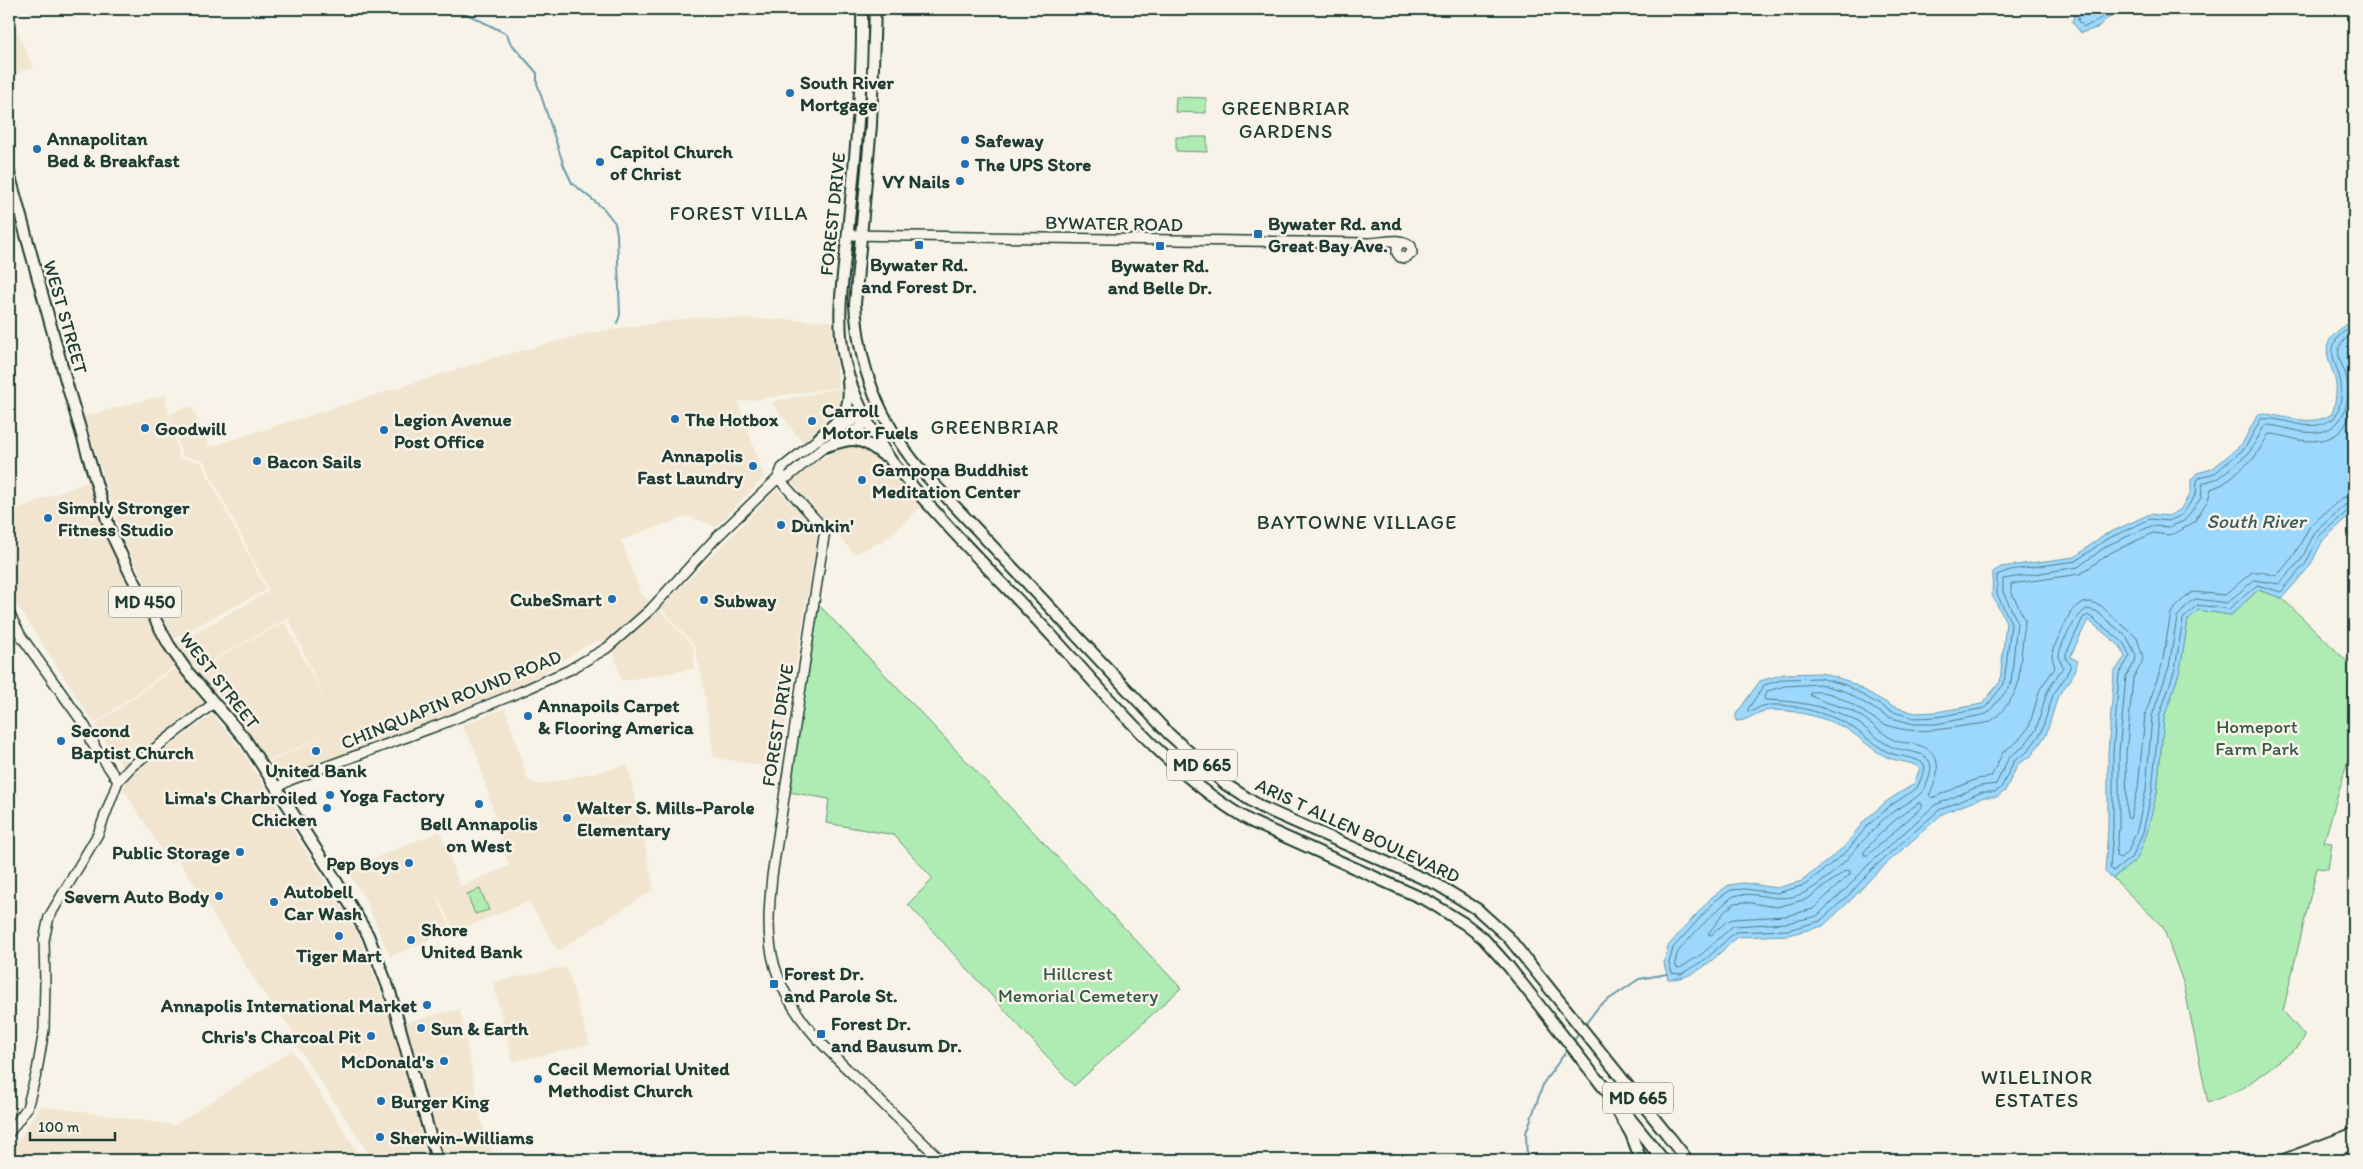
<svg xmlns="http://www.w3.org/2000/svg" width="2363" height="1169" viewBox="0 0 2363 1169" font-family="Itim,sans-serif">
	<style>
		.built { fill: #f1e5cf }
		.green { fill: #aeecb3; stroke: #669474 }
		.water { fill: #9cd8fd; stroke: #6a9aad }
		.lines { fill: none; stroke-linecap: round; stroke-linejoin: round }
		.shore { stroke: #517b84; stroke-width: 1 }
		.stream { stroke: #6a9aad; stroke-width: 2 }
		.secondary-casing { stroke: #1f3d34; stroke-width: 12 }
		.primary-casing { stroke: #1f3d34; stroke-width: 14 }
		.highway-casing { stroke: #1f3d34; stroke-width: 15 }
		.secondary { stroke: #f7f3e8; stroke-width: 9 }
		.primary { stroke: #f7f3e8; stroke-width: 10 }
		.highway { stroke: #f7f3e8; stroke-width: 11 }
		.poi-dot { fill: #1f6fb2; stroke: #f7f3e8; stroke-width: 2 }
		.labels { text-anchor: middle; stroke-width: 5; stroke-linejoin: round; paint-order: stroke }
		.shield { fill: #f7f3e8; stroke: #60746a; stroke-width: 1 }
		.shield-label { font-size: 18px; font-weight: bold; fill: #1f3d34 }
		.poi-label { font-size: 19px; font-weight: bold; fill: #1f3d34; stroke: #f7f3e8; text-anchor: start }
		.street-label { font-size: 19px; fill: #1f3d34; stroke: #f7f3e8 }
		.park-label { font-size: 19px; fill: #345747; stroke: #f7f3e8 }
		.neighbourhood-label { font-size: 20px; letter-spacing: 1px; fill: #1f3d34; stroke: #f7f3e8 }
		.water-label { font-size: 20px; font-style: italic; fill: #385c5c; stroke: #f7f3e8 }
	</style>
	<rect width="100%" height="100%" fill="#f7f3e8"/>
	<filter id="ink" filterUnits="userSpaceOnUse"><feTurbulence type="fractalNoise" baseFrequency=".02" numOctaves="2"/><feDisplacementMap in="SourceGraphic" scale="10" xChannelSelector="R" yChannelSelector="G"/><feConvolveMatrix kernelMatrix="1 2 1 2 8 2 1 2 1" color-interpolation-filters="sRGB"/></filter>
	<g filter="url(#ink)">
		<path class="built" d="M18,33L33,67L9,76V37Z
			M697,317L831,321L839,387L738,402L764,477L716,527L688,516L621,540L641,594L660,610L693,646L694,669L621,681L613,648L596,640L528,682L284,780L270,762L339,730L267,761L217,694L123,767L94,726L175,668L201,667L285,622L327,704L288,618L201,666L173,667L94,724L9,592V512L92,480L175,644L269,591L203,460L182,456L170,413L192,406L209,447L490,359L589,333Z
			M840,388L839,412L803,443L771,402Z
			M165,395L179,458L201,462L266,590L174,638L124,541L84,416Z
			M843,444L867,445L923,505L885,540L854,554L791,481Z
			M777,489L818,531L778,769L714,757L701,672L694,645L661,608Z
			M505,708L528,780L539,785L628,765L654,889L558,951L529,901L454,932L438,896L437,897L451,930L390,957L366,901L347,870L440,831L460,886L450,891L509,866L476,752L462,725Z
			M213,714L240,748L358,933L391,1020L429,1160H373L295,1043L299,1040L260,988L178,859L170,863L123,789L130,775Z
			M564,967L568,972L590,1044L513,1062L493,982Z
			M460,1009L481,1121L495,1160H443L402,1023Z
			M292,1050L363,1160H9V1154L41,1106L175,1125Z"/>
		<path class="green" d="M1176,97L1206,98V113L1175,112Z
			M1176,137H1207V152L1176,151Z
			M2258,590L2282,598L2354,668V740L2324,842L2332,843L2328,869L2317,868L2283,1011L2305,1036L2299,1046L2243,1088L2208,1103L2184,985L2163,927L2113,878L2137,859L2157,792L2164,718L2180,670L2188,620L2198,610L2231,615Z
			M819,605L1181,988L1074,1086L908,904L933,879L894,835L826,823L829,799L789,792Z
			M480,889L489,910L475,914L467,894Z"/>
		<path class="water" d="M2076,9H2126L2105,20L2097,28L2081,33L2072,22Z
			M2349,323L2354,325V512L2323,540L2310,566L2282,598L2258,590L2231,615L2198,610L2188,620L2180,670L2164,718L2157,792L2147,833L2137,859L2113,878L2105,872L2108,829V753L2114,672L2125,657L2120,646L2088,620L2070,657L2078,661L2071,679L2058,696L2046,735L2031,756L2018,764L2005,791L1997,797H1984L1942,814L1876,873L1854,897L1823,926L1788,935L1737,937C1717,955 1697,980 1668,979L1664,963L1668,946L1712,897L1729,885L1744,883L1777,888L1802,881L1844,847L1864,821L1887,801L1914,784L1920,768C1910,760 1895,763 1881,754C1869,747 1859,737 1847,729C1827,718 1787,707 1765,711C1754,713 1748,721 1736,721V714L1760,681L1784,674L1821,673L1848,681L1892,706L1915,713L1936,712L1982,704L2000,682L2006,622L1992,595L1993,572L2001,567L2075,557L2102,536L2150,514L2168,516L2180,510L2191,492V480L2197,473L2212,469L2242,444L2258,414C2284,413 2308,429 2332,414C2335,404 2338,390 2335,379C2326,351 2319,342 2349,323Z"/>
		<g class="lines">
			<path class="shore" d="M2080,9L2078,21L2084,27C2096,23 2105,14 2117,9
				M2354,330C2348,329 2345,331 2340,335C2326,350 2336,363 2340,379C2343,390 2341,409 2334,418C2307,436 2288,416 2261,419L2245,448L2215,473L2200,477L2197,481L2196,494L2182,515L2169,521L2150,519L2105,540L2076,561L2010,570L1997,575V594L2011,623L2004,684L1985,708L1937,717L1914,718L1890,711L1846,685L1820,678L1784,679L1764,685L1748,709L1749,712C1754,711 1758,707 1763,706C1785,701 1830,714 1849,725C1861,733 1872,743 1884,750C1897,758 1912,755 1924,764L1925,769L1917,788L1890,806L1868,825L1847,851L1805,885L1777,893L1744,889L1731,890L1716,900L1673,948L1669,963L1672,973L1681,974L1706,959L1735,932L1788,930L1820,921L1850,894L1872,869L1939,810L1982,792H1995L2001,788L2014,761L2027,752L2041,733L2053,695L2066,676L2071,665L2066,659V654L2083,618L2088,615L2123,642L2130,656L2119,674L2113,753V829L2110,868L2114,871L2133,856L2143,832L2152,791L2159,717L2175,669L2183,619L2197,605L2229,609L2257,585L2281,592L2306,563L2319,536L2349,510L2354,509
				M2354,336C2349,336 2348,337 2344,340C2331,354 2345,366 2347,380C2350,403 2345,427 2319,432C2300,435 2283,425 2265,425L2249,453L2218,478L2203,483L2201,498L2184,521L2169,527L2151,526L2108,545L2078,567L2003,579V592L2017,621L2011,683L2008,689L1987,714L1936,724H1914L1888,717L1844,691L1819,684L1785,686L1767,691L1764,697L1765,700C1795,701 1823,705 1850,718C1864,725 1876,739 1890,746C1902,752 1925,750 1930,763C1933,770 1927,786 1922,792C1913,802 1896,808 1885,818C1859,842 1840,873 1808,891C1779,907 1758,889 1734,896C1728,898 1682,945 1678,952C1676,956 1675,962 1676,967L1680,968L1702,954L1733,926L1787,923L1817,916L1846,889L1868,865L1935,805L1980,786L1996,784L2009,757L2023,747L2036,730L2047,692L2063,667C2062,664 2059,660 2059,656C2059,646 2077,613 2087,609L2096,611L2127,637L2136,655L2135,662L2126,676L2119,753V829L2116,856L2120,858L2128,852L2137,830L2146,790L2152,716L2169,667L2177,617L2190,602L2196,599L2227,603L2254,580L2279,584L2301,560L2315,532L2345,505L2354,503
				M2354,384C2354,421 2343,446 2299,440C2289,438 2279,434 2269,434L2254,458L2223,484L2211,489L2208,500L2194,522L2176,533L2168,535L2153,533L2112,552L2080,574L2011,584V591L2025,620L2018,684C2015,696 2001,715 1991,721C1983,725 1972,724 1964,726C1936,730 1912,735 1884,724C1860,713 1840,689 1811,692L1810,695C1822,703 1840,705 1854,712C1867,719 1879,731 1892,739C1901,744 1909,742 1918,745C1945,752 1939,777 1929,795L1932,798L1977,779L1991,777L2003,752L2018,741L2029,727L2040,689L2055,668L2052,657L2053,649L2071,611L2082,603L2091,602L2100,605L2137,638L2143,657L2141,665L2133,678L2126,754L2127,817L2130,819L2138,789L2145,715L2162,665L2171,613L2185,597L2193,592L2225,595L2252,572H2261L2277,576L2294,555L2310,526L2342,498L2354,495
				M1919,803L1922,804V807L1868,855H1864V852C1880,832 1897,817 1919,803Z
				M1847,870L1850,871V874L1813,909L1786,916L1733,919L1726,922L1711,935L1708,934L1725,911L1735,903L1744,902L1777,907L1807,899Z"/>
			<path class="stream" d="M457,9L507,34L510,42L537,73V83L564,166L572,183L604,209L615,223L617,234L620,315L617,323
				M1584,1026L1599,1006L1639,979L1667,974
				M1572,1043L1580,1032
				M1527,1160L1526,1133L1544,1082L1568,1049"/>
			<defs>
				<path id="secondary" d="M848,235L1369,243C1383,243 1399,236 1411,246L1412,253L1405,258L1400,257L1397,253V247L1402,242
					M778,478L825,530L772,876C769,907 766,937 775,967C789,1016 829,1052 865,1086C890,1111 916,1136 941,1160
					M778,478L788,477L824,447L861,427L866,418
					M9,613L21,636L85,726L94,744
					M90,740L118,781
					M276,788L290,780L439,725L520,692L569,670L607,648L650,610L715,539L778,478L782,468L818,439L856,419L866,418L880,410
					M9,1133L27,1108L37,1071L44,1030L45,982L44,940L49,917L98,834L118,781L132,766L214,703"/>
				<path id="primary" d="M862,9C863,79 856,150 849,220C845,268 834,316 845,363C853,397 873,434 892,462C942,523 999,579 1053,637C1114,703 1173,778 1252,822L1428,901L1465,924L1483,938L1509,967L1604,1088
					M875,9L871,125L855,304C859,368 878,418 919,468L1169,734L1225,784L1261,807L1438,885L1477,909L1508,937L1674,1143
					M9,173L68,388L111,533L130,573L169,645L187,671L245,739L332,874L368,935L390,992L437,1160
					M818,439C840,418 852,414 848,382
					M824,447C852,438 859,435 883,455
					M1615,1107L1631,1134L1641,1160"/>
				<path id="highway" d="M1600,1082L1663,1160
					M1669,1137L1687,1160
					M2285,1160L2354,1134
					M2311,1160L2354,1143"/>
			</defs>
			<use href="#secondary" class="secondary-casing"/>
			<use href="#primary" class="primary-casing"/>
			<use href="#highway" class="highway-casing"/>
			<use href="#secondary" class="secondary"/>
			<use href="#primary" class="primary"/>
			<use href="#highway" class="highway"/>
		</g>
	</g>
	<g class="poi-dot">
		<circle cx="790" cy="93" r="5"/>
		<circle cx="965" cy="140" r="5"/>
		<circle cx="37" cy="149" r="5"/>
		<circle cx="600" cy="162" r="5"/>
		<circle cx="965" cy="164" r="5"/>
		<circle cx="960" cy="181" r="5"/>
		<rect x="1253" y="229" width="10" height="10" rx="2.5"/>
		<rect x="914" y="240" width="10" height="10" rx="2.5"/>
		<rect x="1155" y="241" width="10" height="10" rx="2.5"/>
		<circle cx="675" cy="419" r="5"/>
		<circle cx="812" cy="421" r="5"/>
		<circle cx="145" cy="428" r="5"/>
		<circle cx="384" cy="430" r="5"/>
		<circle cx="257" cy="461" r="5"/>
		<circle cx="753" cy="466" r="5"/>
		<circle cx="862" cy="480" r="5"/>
		<circle cx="48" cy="518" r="5"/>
		<circle cx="781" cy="525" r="5"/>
		<circle cx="612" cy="599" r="5"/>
		<circle cx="704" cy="600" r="5"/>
		<circle cx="528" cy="716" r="5"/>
		<circle cx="61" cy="741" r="5"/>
		<circle cx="316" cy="751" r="5"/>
		<circle cx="330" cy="795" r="5"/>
		<circle cx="479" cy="804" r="5"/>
		<circle cx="327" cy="808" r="5"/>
		<circle cx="567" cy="818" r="5"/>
		<circle cx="240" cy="852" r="5"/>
		<circle cx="409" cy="863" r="5"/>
		<circle cx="219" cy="896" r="5"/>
		<circle cx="274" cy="902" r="5"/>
		<circle cx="339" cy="936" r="5"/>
		<circle cx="411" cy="940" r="5"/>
		<rect x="769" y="979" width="10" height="10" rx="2.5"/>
		<circle cx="427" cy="1005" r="5"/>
		<circle cx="421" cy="1028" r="5"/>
		<rect x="816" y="1029" width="10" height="10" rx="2.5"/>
		<circle cx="371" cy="1036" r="5"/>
		<circle cx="444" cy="1061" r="5"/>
		<circle cx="538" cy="1079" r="5"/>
		<circle cx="381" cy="1101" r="5"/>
		<circle cx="380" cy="1137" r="5"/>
	</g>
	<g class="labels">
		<g class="shield">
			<rect x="109" y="586.5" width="72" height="31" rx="4"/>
			<rect x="1167" y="749.5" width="70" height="31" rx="4"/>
			<rect x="1603" y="1082.5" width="70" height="31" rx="4"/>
		</g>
		<g class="shield-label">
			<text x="145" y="608">MD 450</text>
			<text x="1202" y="771">MD 665</text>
			<text x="1638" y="1104">MD 665</text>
		</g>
		<g class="poi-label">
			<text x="800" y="89">South River<tspan x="800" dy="22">Mortgage</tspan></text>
			<text x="47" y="145">Annapolitan<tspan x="47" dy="22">Bed &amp; Breakfast</tspan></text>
			<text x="975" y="147">Safeway</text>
			<text x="610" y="158">Capitol Church<tspan x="610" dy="22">of Christ</tspan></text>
			<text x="975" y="171">The UPS Store</text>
			<text x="950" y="188" text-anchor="end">VY Nails</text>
			<text x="1268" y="230">Bywater Rd. and<tspan x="1268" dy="22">Great Bay Ave.</tspan></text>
			<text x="919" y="271" text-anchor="middle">Bywater Rd.<tspan x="919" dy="22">and Forest Dr.</tspan></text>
			<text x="1160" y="272" text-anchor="middle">Bywater Rd.<tspan x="1160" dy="22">and Belle Dr.</tspan></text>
			<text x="822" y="417">Carroll<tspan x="822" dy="22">Motor Fuels</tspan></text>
			<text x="394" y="426">Legion Avenue<tspan x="394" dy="22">Post Office</tspan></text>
			<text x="685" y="426">The Hotbox</text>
			<text x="155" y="435">Goodwill</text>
			<text x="743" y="462" text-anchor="end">Annapolis<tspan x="743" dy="22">Fast Laundry</tspan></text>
			<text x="267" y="468">Bacon Sails</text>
			<text x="872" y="476">Gampopa Buddhist<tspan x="872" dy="22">Meditation Center</tspan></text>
			<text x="58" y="514">Simply Stronger<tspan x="58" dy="22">Fitness Studio</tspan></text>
			<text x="791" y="532">Dunkin'</text>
			<text x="602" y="606" text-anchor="end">CubeSmart</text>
			<text x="714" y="607">Subway</text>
			<text x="538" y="712">Annapoils Carpet<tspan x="538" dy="22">&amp; Flooring America</tspan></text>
			<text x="71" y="737">Second<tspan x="71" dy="22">Baptist Church</tspan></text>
			<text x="316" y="777" text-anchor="middle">United Bank</text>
			<text x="340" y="802">Yoga Factory</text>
			<text x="317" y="804" text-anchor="end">Lima's Charbroiled<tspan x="317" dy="22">Chicken</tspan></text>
			<text x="577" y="814">Walter S. Mills-Parole<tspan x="577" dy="22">Elementary</tspan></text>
			<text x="479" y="830" text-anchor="middle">Bell Annapolis<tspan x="479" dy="22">on West</tspan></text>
			<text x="230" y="859" text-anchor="end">Public Storage</text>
			<text x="399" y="870" text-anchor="end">Pep Boys</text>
			<text x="284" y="898">Autobell<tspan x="284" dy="22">Car Wash</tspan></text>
			<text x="209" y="903" text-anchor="end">Severn Auto Body</text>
			<text x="421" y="936">Shore<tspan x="421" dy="22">United Bank</tspan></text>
			<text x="339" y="962" text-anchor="middle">Tiger Mart</text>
			<text x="784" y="980">Forest Dr.<tspan x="784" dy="22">and Parole St.</tspan></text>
			<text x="417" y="1012" text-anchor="end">Annapolis International Market</text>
			<text x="831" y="1030">Forest Dr.<tspan x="831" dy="22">and Bausum Dr.</tspan></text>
			<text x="431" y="1035">Sun &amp; Earth</text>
			<text x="361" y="1043" text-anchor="end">Chris's Charcoal Pit</text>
			<text x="434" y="1068" text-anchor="end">McDonald's</text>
			<text x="548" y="1075">Cecil Memorial United<tspan x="548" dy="22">Methodist Church</tspan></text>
			<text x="391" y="1108">Burger King</text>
			<text x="390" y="1144">Sherwin-Williams</text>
		</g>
		<g class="street-label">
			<text transform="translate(832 214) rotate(-84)" y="7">FOREST DRIVE</text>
			<text transform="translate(1114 223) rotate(1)" y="7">BYWATER ROAD</text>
			<text transform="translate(66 317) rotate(74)" y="7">WEST STREET</text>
			<text transform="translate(220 680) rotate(52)" y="7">WEST STREET</text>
			<text transform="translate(451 699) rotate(-22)" y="7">CHINQUAPIN ROUND ROAD</text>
			<text transform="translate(777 725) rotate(-81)" y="7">FOREST DRIVE</text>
			<text transform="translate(1358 830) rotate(25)" y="7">ARIS T ALLEN BOULEVARD</text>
		</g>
		<g class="park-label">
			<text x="2257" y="733">Homeport<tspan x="2257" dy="22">Farm Park</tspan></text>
			<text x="1078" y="980">Hillcrest<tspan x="1078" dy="22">Memorial Cemetery</tspan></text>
		</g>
		<g class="neighbourhood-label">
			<text x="1286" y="115">GREENBRIAR<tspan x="1286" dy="23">GARDENS</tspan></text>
			<text x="739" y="220">FOREST VILLA</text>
			<text x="995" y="434">GREENBRIAR</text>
			<text x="1357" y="529">BAYTOWNE VILLAGE</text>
			<text x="2037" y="1084">WILELINOR<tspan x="2037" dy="23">ESTATES</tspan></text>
		</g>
		<g class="water-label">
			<text x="2256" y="528">South River</text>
		</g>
	</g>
	<rect width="2363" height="1169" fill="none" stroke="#f7f3e8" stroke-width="30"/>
	<rect x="15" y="15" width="2333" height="1139" fill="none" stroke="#1f3d34" stroke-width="2" filter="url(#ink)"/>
	<path d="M30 1132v8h85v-8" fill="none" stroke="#1f3d34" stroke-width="2.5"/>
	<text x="38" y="1132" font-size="15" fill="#1f3d34" stroke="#f7f3e8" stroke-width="4" paint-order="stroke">100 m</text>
</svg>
